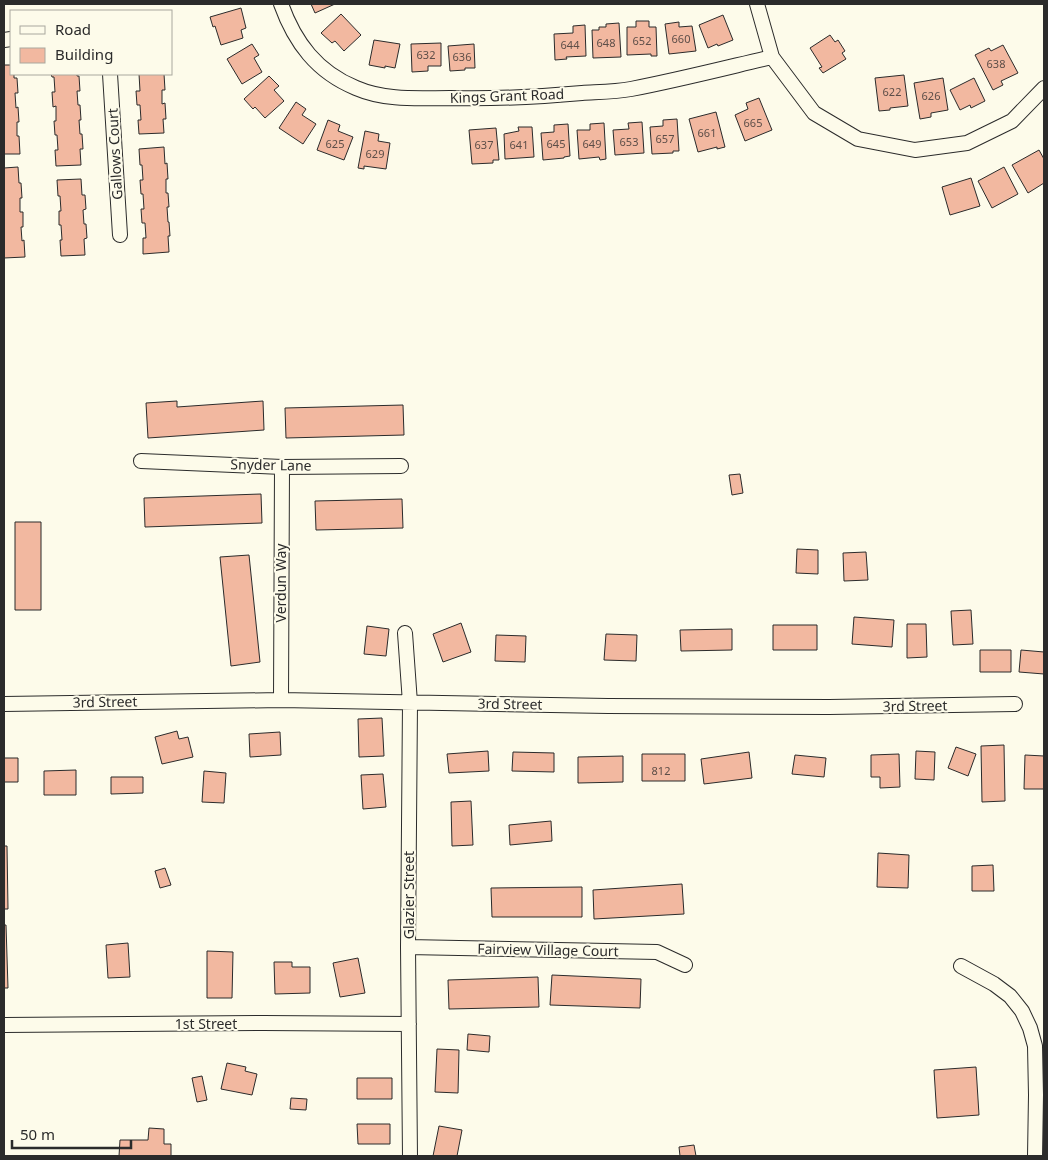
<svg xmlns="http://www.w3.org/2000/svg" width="1048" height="1160" viewBox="0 0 1048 1160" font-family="'Noto Sans',sans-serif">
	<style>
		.building { fill: #f2b8a0; stroke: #2b2b2b }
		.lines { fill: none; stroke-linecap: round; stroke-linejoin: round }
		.minor-casing { stroke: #2b2b2b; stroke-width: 16 }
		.minor { stroke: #fdfbea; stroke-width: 14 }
		.labels { text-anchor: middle; stroke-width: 4; stroke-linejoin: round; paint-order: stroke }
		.number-label { font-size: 11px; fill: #5d4e48 }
		.street-label { font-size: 14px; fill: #2b2b2b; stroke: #fdfbea }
	</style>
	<rect width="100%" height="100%" fill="#fdfbea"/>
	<path class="building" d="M311,4H335L315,13Z
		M241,8L246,28L241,30L243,38L221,45L215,26L213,27L210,17Z
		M341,14L361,35L344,51L335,41L332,43L321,33Z
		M723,15L733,40L718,46L717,44L708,48L699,25Z
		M636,21H649V27H656L657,56H651V54L627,55V27H636Z
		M679,22V27L692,26L696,51L669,54L665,24Z
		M619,23L621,57L593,58L592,30H599V27H606V24Z
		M585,25L586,56L566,57L567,59L555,60L554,34L573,33V26Z
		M830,35L835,42L838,40L845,51L842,53L846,59L823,73L819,68L822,67L810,48Z
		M374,40L400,44L395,68L385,66V68L369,65Z
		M441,43V66H428V71L412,72L411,44Z
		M252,44L259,55L254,58L262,72L242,84L227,59Z
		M474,44L475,68H465V70L450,71L448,46Z
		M1003,45L1018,73L1001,81L1003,85L993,90L975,55L989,48L991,51Z
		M4,65H11V74H14V78H17L18,93H15L16,108L18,107L19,122H17V136H19L20,154H4Z
		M51,74H77V76H79L80,91H77L78,105H80L81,120H79L80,134H82L83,149H80L81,165L56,166L55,150H58L57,135H55L54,121H56V106L53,107L52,92H55L54,77H52Z
		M135,74H164L165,90H162V104L165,103L166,119H163L164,133L139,134L138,120H141L140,105H137L136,91H140L139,74Z
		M904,75L908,106L890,108V110L879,111L875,78Z
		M269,76L279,86L274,90L284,101L265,118L255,107L253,109L244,99Z
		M943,78L948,110L931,113V117L920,119L914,83Z
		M974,78L985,101L971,108L970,105L960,110L950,90Z
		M759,98L772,130L745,141L735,115L748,109L746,103Z
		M296,102L306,109L302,115L316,124L303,144L279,128Z
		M716,112L725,147L717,149V147L698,152L689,119Z
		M677,119L679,151H673V153L652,154L650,127L663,126V120Z
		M328,120L340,125L338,131L353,137L344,160L317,150Z
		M642,122L644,153L615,155L613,130L629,129L628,123Z
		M604,123L606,159L600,160L599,157L579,159L577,130H590V124Z
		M568,124L570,156L564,157V158L543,160L541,133L554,132V125Z
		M518,127H532L534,157L505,159L504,134L519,131Z
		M496,128L499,160H493V163L472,164L469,130Z
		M365,131L379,134L378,141L390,143L386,169L364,166V169L358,168Z
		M164,147L165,164L167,163L168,179H166V193H168L169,207H167L168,222H169L170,236H168L169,252L143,254V238H146L145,223H142L141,209H144L143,194H141L140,180H143L142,165H140L139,149Z
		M1039,150L1044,159V183L1028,193L1012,165Z
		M18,167L19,183H21L22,198H20V212H23V227H21L22,241L24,240L25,257L4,258V168Z
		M1004,167L1018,194L992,208L978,181Z
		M971,178L980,206L950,215L942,187Z
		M81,179L82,195H85L86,209L83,210L84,224H86L87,238L84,239L85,255L61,256L60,240H62L61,225H59V211H61L60,196H58L57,180Z
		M177,401V407L263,401L264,430L148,438L146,403Z
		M403,405L404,435L286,438L285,408Z
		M740,474L743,493L732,495L729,475Z
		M261,494L262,523L145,527L144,498Z
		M402,499L403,528L316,530L315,501Z
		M15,522H41V610H15Z
		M797,549L818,550V574L796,573Z
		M866,552L868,580L844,581L843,553Z
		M249,555L260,662L231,666L220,557Z
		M971,610L973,644L953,645L951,611Z
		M854,617L894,620L892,647L852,644Z
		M461,623L471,652L443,662L433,634Z
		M907,624H926L927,657L907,658Z
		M773,625H817V650H773Z
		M367,626L389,629L386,656L364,654Z
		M732,629V650L681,651L680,630Z
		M606,634L637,635L636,661L604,660Z
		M496,635L526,636L525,662L495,661Z
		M980,650H1011V672H980Z
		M1021,650L1044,652V674L1019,672Z
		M382,718L384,756L359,757L358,719Z
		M177,731L179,739L188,737L193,757L162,764L155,737Z
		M280,732L281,755L250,757L249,734Z
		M1004,745L1005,801L982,802L981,746Z
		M956,747L976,754L968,776L948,768Z
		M488,751L489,771L449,773L447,754Z
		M916,751L935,752L934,780L915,779Z
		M513,752L554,753V772L512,771Z
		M749,752L752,778L704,784L701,759Z
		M642,754H685V781H642Z
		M899,754L900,787L880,788V777H871V755Z
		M795,755L826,758L824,777L792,774Z
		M1025,755L1044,756V789H1024Z
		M623,756V782L578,783V757Z
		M4,758H18V782H4Z
		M76,770V795H44V771Z
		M204,771L226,773L224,803L202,802Z
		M383,774L386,807L363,809L361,775Z
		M111,777H143V793L111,794Z
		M471,801L473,845L452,846L451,802Z
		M551,821L552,841L510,845L509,825Z
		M4,846H7L8,909H4Z
		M878,853L909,855L908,888L877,887Z
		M993,865L994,891H972V866Z
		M165,868L171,885L160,888L155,871Z
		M682,884L684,914L594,919L593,890Z
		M582,887V917H492L491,888Z
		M4,925H6L8,988H4Z
		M128,943L130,977L108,978L106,945Z
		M207,951L233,952L232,998H207Z
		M358,958L365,993L340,997L333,963Z
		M274,962H292V967H310V993L275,994Z
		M552,975L641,979L640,1008L550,1005Z
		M538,977L539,1007L449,1009L448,980Z
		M468,1034L490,1036L489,1052L467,1050Z
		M437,1049L459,1050L458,1093L435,1092Z
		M227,1063L246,1067L245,1071L257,1074L252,1095L221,1089Z
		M976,1067L979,1115L937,1118L934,1070Z
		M202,1076L207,1100L197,1102L192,1078Z
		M357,1078H392V1099H357Z
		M291,1098L307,1099L306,1110L290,1109Z
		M357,1124H390V1144H358Z
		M439,1126L462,1130L457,1156H433Z
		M149,1128L164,1129V1144H171V1156H119L120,1140H148Z
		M694,1145L696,1156H680L679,1147Z"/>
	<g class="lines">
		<defs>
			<path id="minor" d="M281,4C295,43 317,72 356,88C386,101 419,98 450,98C494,99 538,97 582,93C598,92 615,92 631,89C678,80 725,68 772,57
				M757,4L772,57L814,113L858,139L915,150L967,143L1012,121L1044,88
				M4,40L11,39
				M110,74L120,235
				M141,461L282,467L401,466
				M405,633L410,703L408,947L410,1156
				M281,700L282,467
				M4,704L281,700L608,706L829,707L1015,704
				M408,947L657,952L685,965
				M961,966L994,984L1010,996L1022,1011L1030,1028L1035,1046L1036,1095L1035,1156
				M4,1025L263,1023L409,1024"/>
		</defs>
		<use href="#minor" class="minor-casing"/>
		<use href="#minor" class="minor"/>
	</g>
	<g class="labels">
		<g class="number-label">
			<text x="681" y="43">660</text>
			<text x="642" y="45">652</text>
			<text x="606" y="47">648</text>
			<text x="570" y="49">644</text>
			<text x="426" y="59">632</text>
			<text x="462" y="61">636</text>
			<text x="996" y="68">638</text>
			<text x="892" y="96">622</text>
			<text x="931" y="100">626</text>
			<text x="753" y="127">665</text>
			<text x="707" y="137">661</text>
			<text x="665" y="143">657</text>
			<text x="629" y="146">653</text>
			<text x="335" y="148">625</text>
			<text x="556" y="148">645</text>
			<text x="592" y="148">649</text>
			<text x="484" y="149">637</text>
			<text x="519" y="149">641</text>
			<text x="375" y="158">629</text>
			<text x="661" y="775">812</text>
		</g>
		<g class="street-label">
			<text transform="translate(507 96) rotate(-2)" y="5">Kings Grant Road</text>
			<text transform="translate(115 154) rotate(-93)" y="5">Gallows Court</text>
			<text transform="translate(271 465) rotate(1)" y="5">Snyder Lane</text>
			<text transform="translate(281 583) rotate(-90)" y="5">Verdun Way</text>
			<text transform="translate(105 702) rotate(-1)" y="5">3rd Street</text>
			<text transform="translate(510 704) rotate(1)" y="5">3rd Street</text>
			<text transform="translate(915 706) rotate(-1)" y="5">3rd Street</text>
			<text transform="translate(409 895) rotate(-90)" y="5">Glazier Street</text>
			<text transform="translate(548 950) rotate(1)" y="5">Fairview Village Court</text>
			<text x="206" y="1029">1st Street</text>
		</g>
	</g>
	<rect width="1048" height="1160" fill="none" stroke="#2b2b2b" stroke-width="10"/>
	<rect x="10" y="10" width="162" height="65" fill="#fdfbea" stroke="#a9a89e"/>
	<rect x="20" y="26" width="25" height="8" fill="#fdfbea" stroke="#a9a89e"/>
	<text x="55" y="35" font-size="15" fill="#2b2b2b">Road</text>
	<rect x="20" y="48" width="25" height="15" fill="#f2b8a0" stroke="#a9a89e"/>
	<text x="55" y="60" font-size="15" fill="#2b2b2b">Building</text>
	<path d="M12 1140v8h119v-8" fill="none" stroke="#2b2b2b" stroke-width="2.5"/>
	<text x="20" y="1140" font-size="15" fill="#2b2b2b" stroke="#fdfbea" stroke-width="4" paint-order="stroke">50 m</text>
</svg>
